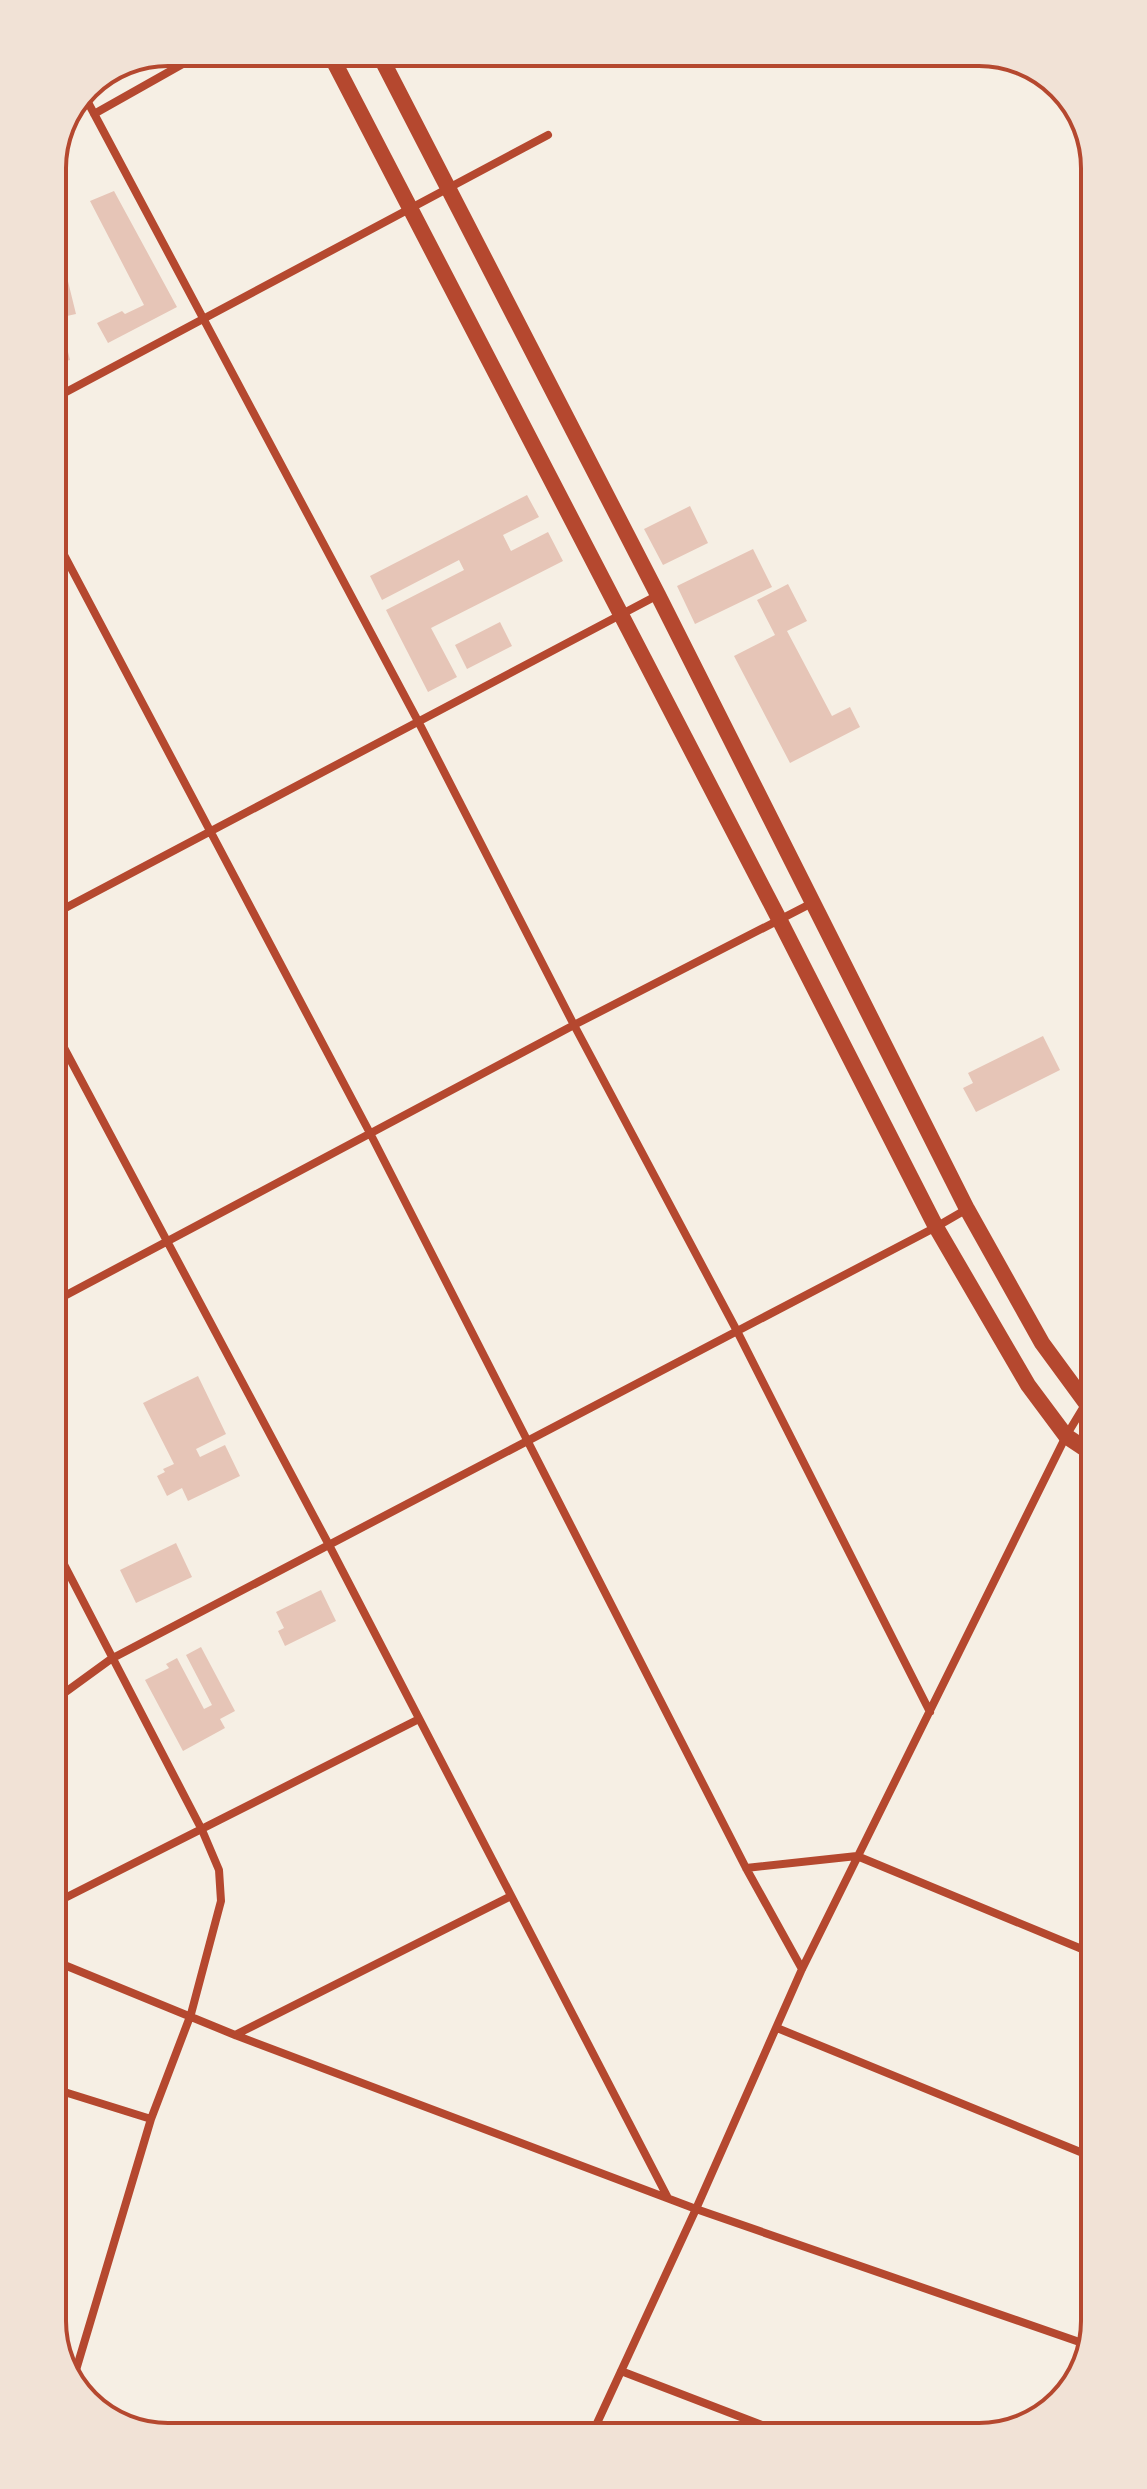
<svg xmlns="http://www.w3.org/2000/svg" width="1147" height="2489" viewBox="0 0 1147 2489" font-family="'DM Sans',sans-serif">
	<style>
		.building { fill: #e6c5b7 }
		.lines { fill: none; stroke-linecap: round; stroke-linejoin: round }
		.minor { stroke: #b5482f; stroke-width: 8 }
		.secondary { stroke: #b5482f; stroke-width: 16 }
		.rim { fill: none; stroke: #b5482f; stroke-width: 4 }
	</style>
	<rect width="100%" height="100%" fill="#f6efe4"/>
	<path class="building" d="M114,191L177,307L108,343L97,323L122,311L125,314L144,305L90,201Z
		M52,216L76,314L53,319Z
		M57,327L59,333L63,332L70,360L53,364V328Z
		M527,495L539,517L503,535L511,551L548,532L563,561L431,628L457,677L428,692L386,610L464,570L459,560L382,600L370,576Z
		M690,506L708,543L663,565L644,529Z
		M753,549L772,587L695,624L677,586Z
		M788,584L807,621L787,631L832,716L850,707L860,727L790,763L734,656L775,635L757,600Z
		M500,622L512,646L467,669L455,645Z
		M1043,1036L1060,1070L976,1112L963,1088L973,1083L968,1073Z
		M198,1376L226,1434L196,1449L200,1457L225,1445L240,1476L188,1501L182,1488L167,1496L157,1476L165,1472L163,1469L174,1464L143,1403Z
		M176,1543L192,1577L136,1603L120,1570Z
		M321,1590L336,1621L285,1646L278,1631L284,1628L276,1612Z
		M201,1647L235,1711L220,1719L225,1728L183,1751L145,1680L169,1668L166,1664L177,1658L204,1709L212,1705L186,1655Z"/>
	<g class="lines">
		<path class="minor" d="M83,93L419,723L574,1025L737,1331L930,1712
			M94,114L204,52
			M53,399L548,135
			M53,534L371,1135L746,1868L802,1969
			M54,914L658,595
			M55,1031L329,1545L668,2198
			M55,1301L574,1025L812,903
			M56,1549L202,1830L219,1870L221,1901L191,2014L151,2119L73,2380
			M56,1699L111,1659L936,1227L967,1209
			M746,1868L857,1856L1094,1954
			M57,1902L419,1719
			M57,1962L235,2035L696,2209L1088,2345
			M777,2028L1095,2158
			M235,2035L511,1896
			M58,2090L151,2119
			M621,2371L780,2432
			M592,2434L696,2209L802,1969L1066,1436L1086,1403"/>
		<path class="secondary" d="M329,52L779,919L936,1227L1028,1385L1066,1436L1093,1454
			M378,52L658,595L967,1209L1042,1343L1086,1403L1092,1407"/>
	</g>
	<path d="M0 0H1147V2489H0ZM168 66H979A102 102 0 0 1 1081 168V2321A102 102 0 0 1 979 2423H168A102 102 0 0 1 66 2321V168A102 102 0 0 1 168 66Z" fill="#f1e2d6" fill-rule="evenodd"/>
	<path class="rim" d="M168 66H979A102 102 0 0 1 1081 168V2321A102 102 0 0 1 979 2423H168A102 102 0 0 1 66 2321V168A102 102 0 0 1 168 66Z"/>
</svg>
